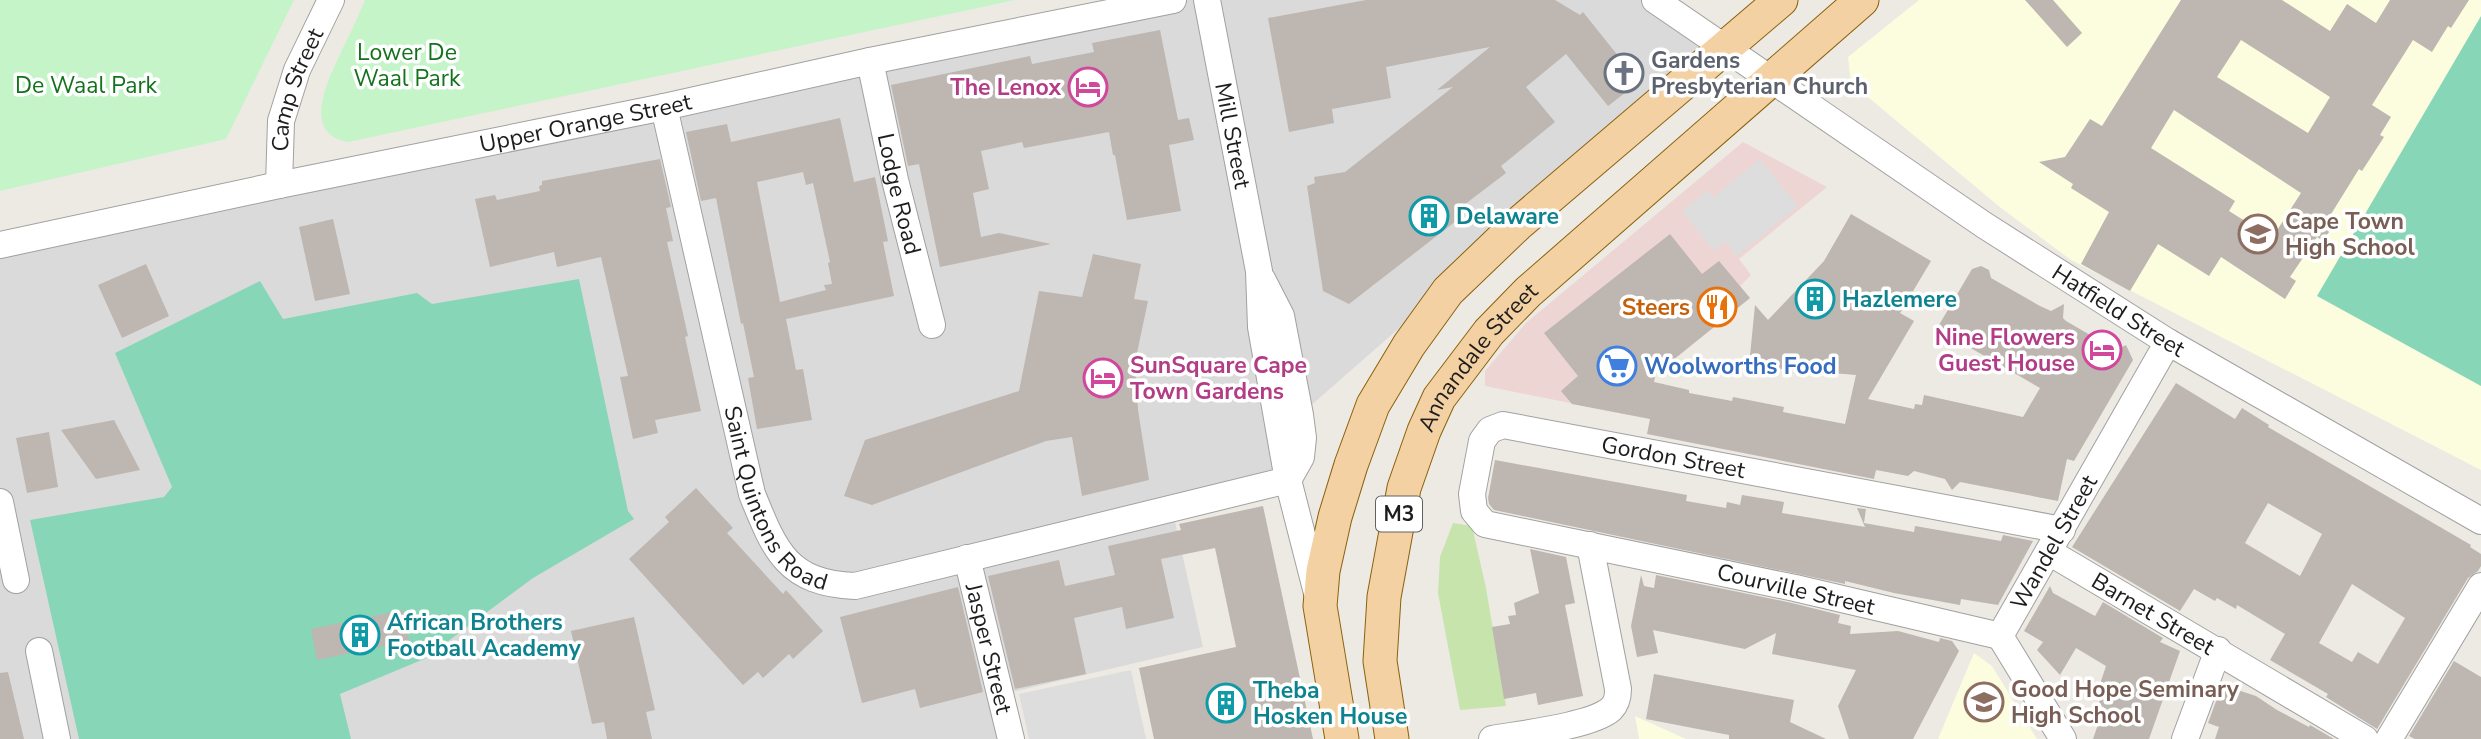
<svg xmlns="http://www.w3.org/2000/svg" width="2481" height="739" viewBox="0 0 2481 739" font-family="'Nunito Sans',sans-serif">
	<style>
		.residential { fill: #dbdada }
		.commercial { fill: #edd5d4 }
		.education { fill: #fcfcde }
		.grass { fill: #c8e4ad }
		.park { fill: #c4f4c8 }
		.pitch { fill: #88d6b8 }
		.parking { fill: #ddd }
		.building { fill: #bdb6b1; fill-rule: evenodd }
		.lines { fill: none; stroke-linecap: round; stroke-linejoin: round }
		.minor-casing { stroke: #a1a1a1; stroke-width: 28 }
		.major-casing { stroke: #8a610c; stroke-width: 35 }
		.minor { stroke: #fff; stroke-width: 26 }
		.major { stroke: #f4d1a2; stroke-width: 33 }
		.labels { text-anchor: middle; stroke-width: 7; stroke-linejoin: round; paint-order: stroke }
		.shield { fill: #fff; stroke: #616161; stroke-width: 2 }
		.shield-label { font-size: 21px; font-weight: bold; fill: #1d1d1d }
		.park-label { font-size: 23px; fill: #14721d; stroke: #fff }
		.worship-label { font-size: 23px; font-weight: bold; fill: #5b616d; stroke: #fff; text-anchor: start }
		.hotel-label { font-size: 23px; font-weight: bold; fill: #b23c85; stroke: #fff; text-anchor: end }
		.street-label { font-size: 23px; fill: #1d1d1d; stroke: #fff }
		.culture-label { font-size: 23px; font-weight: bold; fill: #0d838f; stroke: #fff; text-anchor: start }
		.education-label { font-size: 23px; font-weight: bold; fill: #785e54; stroke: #fff; text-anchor: start }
		.food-label { font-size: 23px; font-weight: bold; fill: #c56008; stroke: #fff; text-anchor: end }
		.shop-label { font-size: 23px; font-weight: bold; fill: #366cbe; stroke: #fff; text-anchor: start }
	</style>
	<rect width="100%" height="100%" fill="#edeae4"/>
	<path class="residential" d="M1173,0H1655L1724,48L1542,203L1300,415L1288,480L1172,508L1203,647L999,695L1011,739H0V245Z"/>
	<path class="commercial" d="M1743,142L1827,187L1739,259L1751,275L1740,286L1750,298L1650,379L1645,403L1630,415L1485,386V371L1526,323Z"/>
	<path class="education" d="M1919,0H2481V470L2071,260L2001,208L1851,83L1848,57Z
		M1974,653L1992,666L2037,739H1938Z
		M1635,716L1686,739H1639Z"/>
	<path class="grass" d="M1453,523L1472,526L1486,588L1506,706L1460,710L1438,593L1440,557Z"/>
	<path class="park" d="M0,0H294L226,139L0,191Z
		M365,0H1015L348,142C299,133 330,77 342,50C350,34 358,17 365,0Z"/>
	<path class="pitch" d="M2481,16V386L2317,296Z
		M579,279L628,511L634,519L533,578L424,659L340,694L351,739H79L30,520L164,497L172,487L115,353L260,281L283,319L417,293L432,304Z"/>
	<path class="parking" d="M1760,159L1798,206L1737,256L1726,242L1714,251L1682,211L1707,191L1713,197Z
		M1131,670L1146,739H1029L1019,694Z"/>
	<path class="building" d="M1366,0H1555L1580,15L1583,12L1639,82L1608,106L1566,54L1526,87L1555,122L1501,166L1506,173L1460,208L1465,214L1349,304L1323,291L1307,186L1315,183L1314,177L1345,172L1453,87L1437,90L1490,47L1386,67L1391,98L1332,109L1334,123L1289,132L1268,18Z
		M2025,0H2053L2082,33L2067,47Z
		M2181,0H2282L2330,31L2347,4L2376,23L2390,0H2469L2451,28L2448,26L2432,52L2413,40L2372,105L2391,117L2380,135L2384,137L2362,171L2359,169L2328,219L2335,223L2323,241L2317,237L2290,277L2296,281L2285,299L2221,257L2209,276L2158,244L2130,291L2081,264L2109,212L2071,188L2073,184L2039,162L2065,157L2090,119L2102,126ZM2241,40L2330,97L2308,133L2217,77ZM2174,110L2301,193L2272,238L2229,211L2235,201L2151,148Z
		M1160,30L1178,120L1189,118L1194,140L1169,145L1181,211L1127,220L1115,155H1113L1109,132L1024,148L1022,142L981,151L989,189L973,193L981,237L999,233L1051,244L940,267L919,164L908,166L891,85L1030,56L1032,64L1094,52L1092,43Z
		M840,118L854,182L875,177L888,241L883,242L894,296L786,319L796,370L803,369L812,420L757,429L748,378L754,377L743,323L741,324L716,198L701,201L686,132L727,124L731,142ZM803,172L806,185L813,183L830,262L828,263L832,284L824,285L826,290L780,302L757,182Z
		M660,159L671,207L666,208L673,241L667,242L688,336L685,337L701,411L655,420L658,433L633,439L620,377L628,376L601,257L557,267L554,252L490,267L475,199L495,195L497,200L540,191L539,186L542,185V181Z
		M1851,214L1931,261L1900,313L1914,321L1868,399L1914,409L1915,404L1922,405L1924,395L2023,417L2040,388L1962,343L1939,325L1972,269L1981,266L1989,270L1991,278L2040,306L2051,311L2064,304L2063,318L2066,321L2116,350L2126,345L2133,360L2074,461L2067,459L2058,501L1960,482L1952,490L1945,479L1914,471L1908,476L1876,470L1874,479L1647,434L1650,419L1572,404L1561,391L1578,376L1544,333L1670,234L1702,274L1719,261L1750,298L1673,360L1657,359L1655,375L1653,377H1655L1654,382L1689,390V393L1732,401L1733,397L1784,407L1783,412L1845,424L1856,375L1749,366L1755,305L1768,320L1824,261Z
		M333,219L350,294L315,301L299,227Z
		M1093,254L1141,264L1134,299L1148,301L1137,353L1136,382L1138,410L1149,480L1082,496L1072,437L1046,441L872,505L844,496L865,440L1019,391L1039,291L1082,297Z
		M146,264L169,316L122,338L98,285Z
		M2176,383L2235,419L2242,408L2269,425L2268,427L2471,545L2470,547L2481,554V566L2478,571L2468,578L2377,729L2326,697L2328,694L2270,660L2285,634L2237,605L2236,609L2217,598L2215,601L2194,589L2180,611L2072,547ZM2268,503L2322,534L2300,576L2245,543ZM2352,584L2405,618L2378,664L2358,652L2352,662L2319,643Z
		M114,420L140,470L96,479L61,430Z
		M49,432L58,487L27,493L16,438Z
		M1495,460L1687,495L1686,501L1726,508L1727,502L1740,505L1742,495L1784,502L1782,513L1865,527L1857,508L1866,509L1864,523L1914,532L1915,526L2001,541L2003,535L2033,541L1998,605L1961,599L1960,605L1894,593L1845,581V584L1494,510L1489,504L1488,498Z
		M696,488L733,528L727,533L783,594L786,590L823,631L793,659L789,654L763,678L758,672L743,685L629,559L669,522L665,517Z
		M1263,506L1313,739H1154L1139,668L1236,647L1215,548L1161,559L1174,618L1126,629L1122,607L1074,618L1086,674L1015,689L988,576L1059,560L1065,586L1115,575L1108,546L1181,530L1179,524Z
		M1530,549L1566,557L1575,603L1565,605L1583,696L1538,705L1536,693L1504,699L1492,627L1510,624L1508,616L1516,615L1514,603L1539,593Z
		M1641,575L1644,586L1654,588L1656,575L1792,603L1840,615L1838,623L1851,626L1850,634L1898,631L1939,642L1940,638L1952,641L1959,651L1913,739H1849L1838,706L1856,670L1772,654L1776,633L1745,649L1653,630L1658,653L1637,657L1631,626Z
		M2050,586L2053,593L2095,616L2103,602L2163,638L2160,642L2180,651L2149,739H2093L2104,707L2098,705L2102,695L2097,693L2106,666L2076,648L2060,675L2037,650L2043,642L2024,631Z
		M958,587L983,692L920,708L915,689L862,703L840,617Z
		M403,610L409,641L317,660L311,629Z
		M634,617L655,710L646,712L652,739H607L604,722L592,724L571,631Z
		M2454,661L2481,677V739H2415L2409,736Z
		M8,672L24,739H0V673Z
		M1654,674L1794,700L1790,722L1826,739H1729V735L1646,719Z
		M2222,685L2256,696L2277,710L2309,727L2310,725L2334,739H2215L2219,727L2208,723Z"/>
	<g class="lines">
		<defs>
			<g id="minor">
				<path id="s1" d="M1207,0L1259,271L1261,327L1288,480L1317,593"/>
				<path id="s2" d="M1655,0L1984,225L2168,342L2481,521"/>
				<path id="s3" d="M870,61L895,180L932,325"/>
				<path id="s4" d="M664,107L752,494C775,551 787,583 855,586L1288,480"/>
				<path id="s5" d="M279,185L281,121L297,70L331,0"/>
				<path id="s6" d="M0,245L279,185L664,107L870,61L1173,0"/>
				<path d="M1262,279L1281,316L1300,415L1303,438L1301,457L1288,480"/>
				<path d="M0,502L16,580"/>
				<path id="s7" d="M2049,552L2365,739"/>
				<path id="s8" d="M967,558L1011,739"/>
				<path id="s9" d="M2000,636L1795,588L1485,524L1474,511L1472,494L1482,441L1490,430L1503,425L2062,530"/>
				<path id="s10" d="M2000,636L2168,342"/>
				<path d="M2000,636L2063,739"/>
				<path d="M39,651L57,739"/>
				<path d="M1492,739C1520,734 1592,726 1611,709C1617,703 1618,697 1618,689L1590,545"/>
				<path d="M2185,739L2218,650"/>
				<path d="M2389,739L2481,586"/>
			</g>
			<g id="major">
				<path d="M1342,739L1320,606L1323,571L1335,517L1351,465L1373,405L1409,345L1448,291L1517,225L1781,0"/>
				<path id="s11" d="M1392,739L1380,661L1384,597L1404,488L1424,431L1439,398L1489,332L1528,292L1862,0"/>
			</g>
		</defs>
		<use href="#minor" class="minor-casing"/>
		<use href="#major" class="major-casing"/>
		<use href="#minor" class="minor"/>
		<use href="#major" class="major"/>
	</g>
	<defs>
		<symbol id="church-ring" viewBox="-11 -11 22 22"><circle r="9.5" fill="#fff" stroke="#6b7280" stroke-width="1.5"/><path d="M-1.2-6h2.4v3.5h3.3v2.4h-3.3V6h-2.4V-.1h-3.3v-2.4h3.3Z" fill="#6b7280"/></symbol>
		<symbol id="hotel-ring" viewBox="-11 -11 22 22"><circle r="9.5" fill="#fff" stroke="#d1479c" stroke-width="1.5"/><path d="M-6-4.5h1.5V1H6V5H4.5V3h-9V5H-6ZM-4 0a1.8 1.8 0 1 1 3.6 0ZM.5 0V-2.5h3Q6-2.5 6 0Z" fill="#d1479c"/></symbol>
		<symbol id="building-ring" viewBox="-11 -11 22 22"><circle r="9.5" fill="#fff" stroke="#0f9aa8" stroke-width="1.5"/><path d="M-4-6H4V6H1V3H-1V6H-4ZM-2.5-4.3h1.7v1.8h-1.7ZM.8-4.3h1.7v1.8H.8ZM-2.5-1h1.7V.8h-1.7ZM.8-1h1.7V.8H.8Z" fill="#0f9aa8"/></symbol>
		<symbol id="school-ring" viewBox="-11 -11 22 22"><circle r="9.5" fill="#fff" stroke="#8d6e63" stroke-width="1.5"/><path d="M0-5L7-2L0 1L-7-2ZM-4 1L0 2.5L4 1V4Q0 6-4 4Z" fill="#8d6e63"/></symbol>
		<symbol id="restaurant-ring" viewBox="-11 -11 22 22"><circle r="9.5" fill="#fff" stroke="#e8710a" stroke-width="1.5"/><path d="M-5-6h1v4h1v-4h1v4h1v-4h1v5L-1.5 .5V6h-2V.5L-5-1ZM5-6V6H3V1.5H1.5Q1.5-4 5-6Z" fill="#e8710a"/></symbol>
		<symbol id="supermarket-ring" viewBox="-11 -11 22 22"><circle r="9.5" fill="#fff" stroke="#3f7fe0" stroke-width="1.5"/><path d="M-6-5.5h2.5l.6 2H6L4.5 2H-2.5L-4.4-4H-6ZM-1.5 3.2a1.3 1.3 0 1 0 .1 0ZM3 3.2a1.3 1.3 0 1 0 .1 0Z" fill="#3f7fe0"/></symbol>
	</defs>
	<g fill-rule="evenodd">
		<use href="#church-ring" x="1602" y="51" width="44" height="44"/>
		<use href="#hotel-ring" x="1066" y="65" width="44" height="44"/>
		<use href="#building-ring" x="1407" y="194" width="44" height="44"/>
		<use href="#school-ring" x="2236" y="212" width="44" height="44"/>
		<use href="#building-ring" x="1793" y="277" width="44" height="44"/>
		<use href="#restaurant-ring" x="1695" y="285" width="44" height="44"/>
		<use href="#hotel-ring" x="2080" y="328" width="44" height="44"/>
		<use href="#supermarket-ring" x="1595" y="344" width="44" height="44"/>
		<use href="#hotel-ring" x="1081" y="356" width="44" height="44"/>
		<use href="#building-ring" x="338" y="613" width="44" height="44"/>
		<use href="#school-ring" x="1962" y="680" width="44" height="44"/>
		<use href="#building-ring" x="1204" y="681" width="44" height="44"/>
	</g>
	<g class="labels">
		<rect class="shield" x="1376" y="496.5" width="46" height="35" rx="5"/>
		<g class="shield-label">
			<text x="1399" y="521">M3</text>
		</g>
		<g class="park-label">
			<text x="407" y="60">Lower De<tspan x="407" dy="26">Waal Park</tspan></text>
			<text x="86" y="93">De Waal Park</text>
		</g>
		<g class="worship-label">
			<text x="1651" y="68">Gardens<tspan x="1651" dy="26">Presbyterian Church</tspan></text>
		</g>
		<g class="hotel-label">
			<text x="1061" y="95">The Lenox</text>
			<text x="2075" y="345">Nine Flowers<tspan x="2075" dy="26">Guest House</tspan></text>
			<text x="1130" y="373" text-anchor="start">SunSquare Cape<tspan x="1130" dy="26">Town Gardens</tspan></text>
		</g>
		<g class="street-label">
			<text dy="8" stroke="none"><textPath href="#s5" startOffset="98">Camp Street</textPath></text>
			<text dy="8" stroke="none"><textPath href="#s6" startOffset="598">Upper Orange Street</textPath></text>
			<text dy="8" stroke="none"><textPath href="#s1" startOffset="138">Mill Street</textPath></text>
			<text dy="8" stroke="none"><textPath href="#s3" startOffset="136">Lodge Road</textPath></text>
			<text dy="8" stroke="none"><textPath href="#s2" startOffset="558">Hatfield Street</textPath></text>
			<text dy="8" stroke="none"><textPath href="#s11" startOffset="406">Annandale Street</textPath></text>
			<text dy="8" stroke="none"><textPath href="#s9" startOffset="816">Gordon Street</textPath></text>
			<text dy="8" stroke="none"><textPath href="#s4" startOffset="413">Saint Quintons Road</textPath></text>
			<text dy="8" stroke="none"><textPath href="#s10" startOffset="108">Wandel Street</textPath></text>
			<text transform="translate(1796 589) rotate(13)" y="8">Courville Street</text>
			<text dy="8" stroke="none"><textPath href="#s7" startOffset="121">Barnet Street</textPath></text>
			<text dy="8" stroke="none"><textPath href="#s8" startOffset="93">Jasper Street</textPath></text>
		</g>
		<g class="culture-label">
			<text x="1456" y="224">Delaware</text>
			<text x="1842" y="307">Hazlemere</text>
			<text x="387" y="630">African Brothers<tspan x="387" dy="26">Football Academy</tspan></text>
			<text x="1253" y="698">Theba<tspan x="1253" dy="26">Hosken House</tspan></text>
		</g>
		<g class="education-label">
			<text x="2285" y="229">Cape Town<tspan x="2285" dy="26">High School</tspan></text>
			<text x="2011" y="697">Good Hope Seminary<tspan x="2011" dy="26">High School</tspan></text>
		</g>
		<g class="food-label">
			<text x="1690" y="315">Steers</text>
		</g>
		<g class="shop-label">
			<text x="1644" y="374">Woolworths Food</text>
		</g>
	</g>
</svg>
